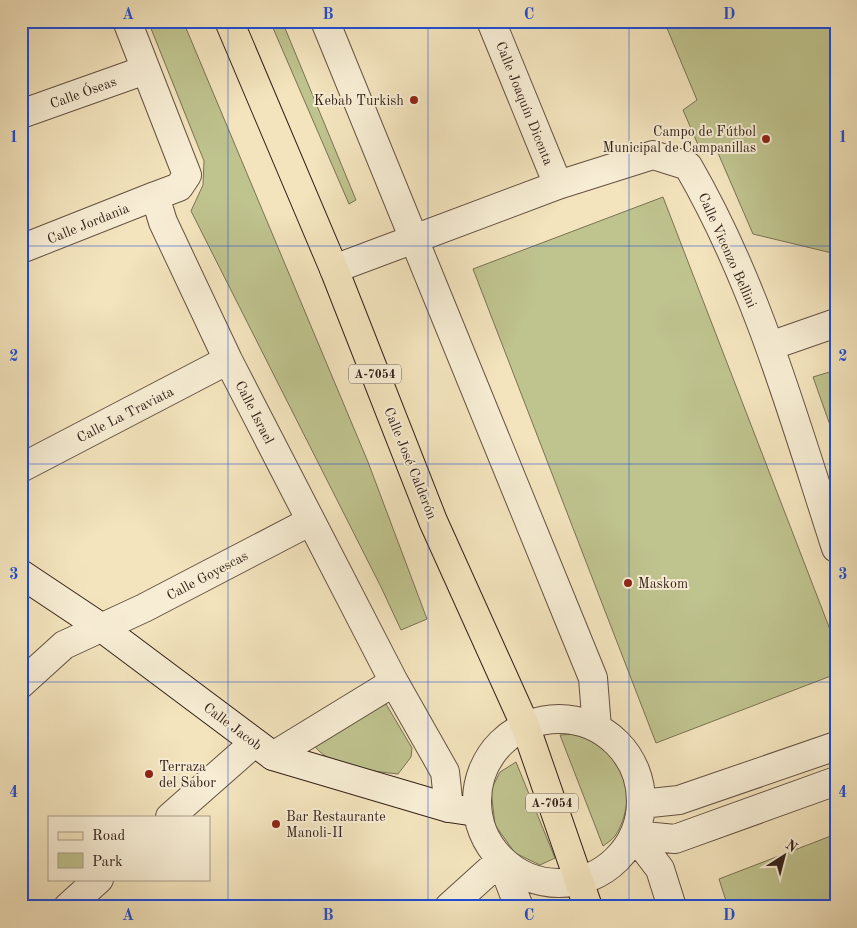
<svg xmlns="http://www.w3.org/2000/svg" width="857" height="928" viewBox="0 0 857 928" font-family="'Old Standard TT',serif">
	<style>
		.green { fill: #bfc38e; stroke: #7a7254 }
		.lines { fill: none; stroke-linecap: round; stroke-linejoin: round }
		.street-casing { stroke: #645242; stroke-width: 30 }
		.secondary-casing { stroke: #342119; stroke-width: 30 }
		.primary-casing { stroke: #342119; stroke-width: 30 }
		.street { stroke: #f7edd4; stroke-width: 28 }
		.secondary { stroke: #f7edd4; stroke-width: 28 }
		.primary { stroke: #f3e4bd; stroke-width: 28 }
		.grid { fill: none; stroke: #1d4ed8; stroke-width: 1; stroke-opacity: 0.55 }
		.poi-dot { fill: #8f2418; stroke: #f7edd4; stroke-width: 2 }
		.labels { text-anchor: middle; stroke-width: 4; stroke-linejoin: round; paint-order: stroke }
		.shield { fill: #f7edd4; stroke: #6e5e51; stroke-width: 1 }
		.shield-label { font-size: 12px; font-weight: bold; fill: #342119 }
		.street-label { font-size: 14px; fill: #342119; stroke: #f7edd4 }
		.poi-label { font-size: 14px; fill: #342119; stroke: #f7edd4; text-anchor: start }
		.neatline { fill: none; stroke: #1d4ed8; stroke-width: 2 }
		.grid-label { font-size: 16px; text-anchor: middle; font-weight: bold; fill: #1d4ed8 }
	</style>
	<rect width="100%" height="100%" fill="#f3e4bd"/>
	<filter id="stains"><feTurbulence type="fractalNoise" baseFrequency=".004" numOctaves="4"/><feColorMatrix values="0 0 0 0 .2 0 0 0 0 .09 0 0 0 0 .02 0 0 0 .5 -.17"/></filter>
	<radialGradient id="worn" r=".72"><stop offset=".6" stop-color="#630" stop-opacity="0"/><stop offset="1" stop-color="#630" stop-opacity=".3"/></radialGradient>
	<path class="green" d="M148,21H183L368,462L427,619L401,630L381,587L191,211L203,185L204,161Z
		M270,21H282L356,200L349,204Z
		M664,21H836V254L753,234L715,146L702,154L683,110L697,100Z
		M663,197L836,645V674L656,743L473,269Z
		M836,370V442L813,377Z
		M386,704L412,748L411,757L398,774C372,771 325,767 312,742Z
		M579,734C595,743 611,751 621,768C632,787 627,819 615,836C612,840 607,843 603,846L560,735Z
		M516,762L555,858L540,865L515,853L495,825L491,790L500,772Z
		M836,834V907H728L719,879Z"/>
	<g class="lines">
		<defs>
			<path id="street" d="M127,21L187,175L179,187L155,196L163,222L228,360L394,682L445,772L449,808
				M325,21L593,678L597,728
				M491,21L558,185
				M21,114L145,70
				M21,249L155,196
				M334,269L558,185L653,155L688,166C757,285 794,419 836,548
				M770,346L836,323
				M21,468L228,360
				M21,684L64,645L144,608L311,521
				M477 801a82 82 0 1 1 164 0a82 82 0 1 1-164 0Z
				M273,756L394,682
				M641,804L679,800L836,746
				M170,817L254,743
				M634,835L675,839L836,781
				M634,835L660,869L672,907
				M501,860L519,907
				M68,907L99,879
				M449,907L501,860"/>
			<path id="secondary" d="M21,574L102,628L273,756L449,808L476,812"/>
			<path id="primary" d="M229,21L334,269L433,521L525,725L588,907"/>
		</defs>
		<use href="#street" class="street-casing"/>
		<use href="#secondary" class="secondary-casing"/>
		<use href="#primary" class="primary-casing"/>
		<use href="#street" class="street"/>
		<use href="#secondary" class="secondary"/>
		<use href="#primary" class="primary"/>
	</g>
	<path class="grid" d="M228,21V907M428,21V907M629,21V907M21,246H836M21,464H836M21,682H836"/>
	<g class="poi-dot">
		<circle cx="414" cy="100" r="5"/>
		<circle cx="766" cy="139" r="5"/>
		<circle cx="628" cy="583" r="5"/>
		<circle cx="149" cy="774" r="5"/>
		<circle cx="276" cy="824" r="5"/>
	</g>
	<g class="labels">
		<g class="shield">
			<rect x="349" y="364.5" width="52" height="19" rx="4"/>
			<rect x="526" y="793.5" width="52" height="19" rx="4"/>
		</g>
		<g class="shield-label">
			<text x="375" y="378">A-7054</text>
			<text x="552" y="807">A-7054</text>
		</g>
		<g class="street-label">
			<text transform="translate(83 92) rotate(-20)" y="5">Calle Óseas</text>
			<text transform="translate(525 103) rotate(68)" y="5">Calle Joaquín Dicenta</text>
			<text transform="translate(88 223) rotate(-22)" y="5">Calle Jordania</text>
			<text transform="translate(728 250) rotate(66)" y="5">Calle Vicenzo Bellini</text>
			<text transform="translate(255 412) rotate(63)" y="5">Calle Israel</text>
			<text transform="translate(125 414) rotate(-27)" y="5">Calle La Traviata</text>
			<text transform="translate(411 463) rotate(68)" y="5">Calle José Calderón</text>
			<text transform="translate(207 575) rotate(-28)" y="5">Calle Goyescas</text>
			<text transform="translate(233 726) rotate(37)" y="5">Calle Jacob</text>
		</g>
		<g class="poi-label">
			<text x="404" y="105" text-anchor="end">Kebab Turkish</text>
			<text x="756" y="136" text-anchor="end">Campo de Fútbol<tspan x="756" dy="16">Municipal de Campanillas</tspan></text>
			<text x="638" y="588">Maskom</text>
			<text x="159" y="771">Terraza<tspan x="159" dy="16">del Sabor</tspan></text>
			<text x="286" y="821">Bar Restaurante<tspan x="286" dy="16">Manoli-II</tspan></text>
		</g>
	</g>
	<rect width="857" height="928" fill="none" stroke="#f3e4bd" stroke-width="55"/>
	<rect x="48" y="816" width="162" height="65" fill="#f7edd4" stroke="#a99b89"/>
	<rect x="58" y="832" width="25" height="8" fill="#f3e4bd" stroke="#a99b89"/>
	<text x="92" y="840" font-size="15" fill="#342119">Road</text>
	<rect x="58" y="853" width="25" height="15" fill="#bfc38e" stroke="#a99b89"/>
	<text x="92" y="866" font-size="15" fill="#342119">Park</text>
	<g transform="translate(784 856) rotate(36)" stroke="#f7edd4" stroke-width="4" paint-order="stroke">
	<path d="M0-4L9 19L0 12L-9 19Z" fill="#342119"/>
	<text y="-8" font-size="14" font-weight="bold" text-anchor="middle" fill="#342119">N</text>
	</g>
	<rect x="28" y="28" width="802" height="872" class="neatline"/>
	<g class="grid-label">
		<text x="128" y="19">A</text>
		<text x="328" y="19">B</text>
		<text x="529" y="19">C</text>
		<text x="729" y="19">D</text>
		<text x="14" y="142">1</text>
		<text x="843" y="142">1</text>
		<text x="14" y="361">2</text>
		<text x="843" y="361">2</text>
		<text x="14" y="579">3</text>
		<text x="843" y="579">3</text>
		<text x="14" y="797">4</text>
		<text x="843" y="797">4</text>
		<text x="128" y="920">A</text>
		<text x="328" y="920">B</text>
		<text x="529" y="920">C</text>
		<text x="729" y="920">D</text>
	</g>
	<rect width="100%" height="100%" filter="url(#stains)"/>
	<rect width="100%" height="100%" fill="url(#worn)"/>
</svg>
